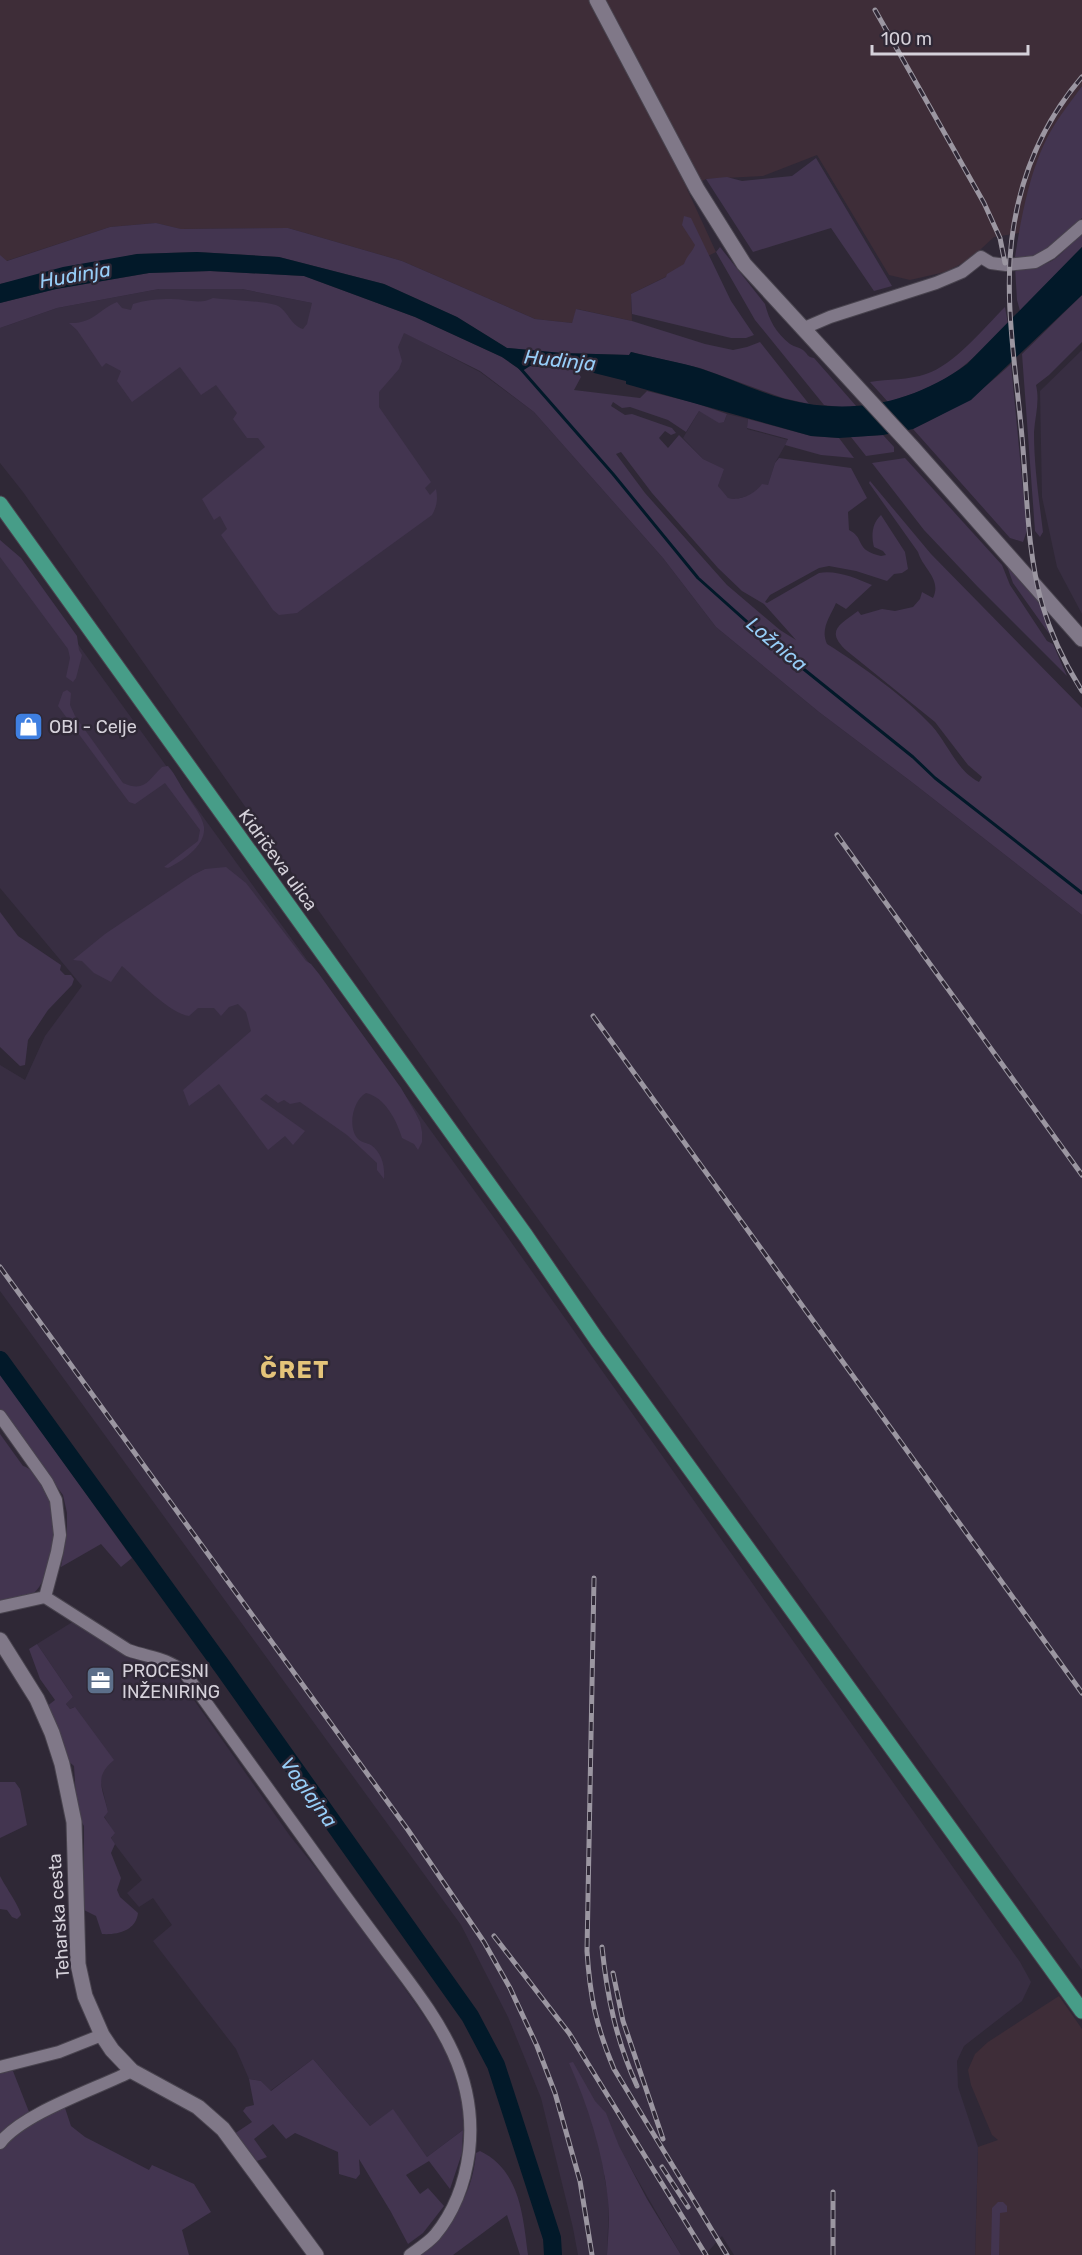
<svg xmlns="http://www.w3.org/2000/svg" width="1082" height="2255" viewBox="0 0 1082 2255" font-family="Rubik,sans-serif">
	<style>
		.commercial { fill: #3e2d38 }
		.built { fill: #382e42 }
		.green { fill: #433550; fill-rule: evenodd }
		.water { fill: #021929 }
		.lines { fill: none; stroke-linecap: round; stroke-linejoin: round }
		.stream { stroke: #021929; stroke-width: 3 }
		.river { stroke: #021929; stroke-width: 18 }
		.minor-casing { stroke: #48434e; stroke-width: 14 }
		.tertiary-casing { stroke: #48434e; stroke-width: 17 }
		.primary-casing { stroke: #48434e; stroke-width: 17 }
		.minor { stroke: #807888; stroke-width: 12 }
		.tertiary { stroke: #807888; stroke-width: 15 }
		.primary { stroke: #479d88; stroke-width: 15 }
		.rail-casing { stroke: #9b96a1; stroke-width: 5 }
		.rail { stroke: #2f2836; stroke-width: 3; stroke-dasharray: 9; stroke-linecap: butt }
		.labels { text-anchor: middle; stroke-width: 5; stroke-linejoin: round; paint-order: stroke }
		.poi-label { font-size: 18px; fill: #d5d1da; stroke: #2f2836; text-anchor: start }
		.street-label { font-size: 18px; fill: #d5d1da; stroke: #2f2836 }
		.water-label { font-size: 20px; font-style: italic; fill: #97cef8; stroke: #2f2836 }
		.district-label { font-size: 24px; font-weight: bold; letter-spacing: 1.5px; fill: #e4c47a; stroke: #2f2836 }
	</style>
	<rect width="100%" height="100%" fill="#2f2836"/>
	<path class="commercial" d="M0,0H1082V86L1055,125L1043,148L1019,233L994,237L969,260L945,272L910,280L889,275L817,155L763,176L706,179L687,189L716,252L631,294L632,321L577,309L572,323L535,319L402,261L288,228L180,229L156,223L110,227L0,263Z
		M1059,1996L1082,2029V2255H975L978,2147L998,2140L992,2135L971,2085L968,2070L975,2054L988,2042Z"/>
	<path class="built" d="M159,289H242L312,303L403,332L480,372L534,412L663,558L716,627L819,712L913,783L1082,915V1970L475,1132L23,492L0,463V328L57,308Z
		M1082,350V614L1057,567L1042,497L1040,391Z
		M699,411L724,422L727,414L748,419L747,429L788,440L775,463L768,486L752,495L736,499L728,498L723,495L718,486L723,469L703,459L683,438Z
		M0,540L64,625L492,1215L1020,1962L1031,1982L1022,2001L964,2046L957,2061L958,2087L978,2147L975,2255H734L722,2236L705,2255H681L628,2163L604,2175L609,2201L607,2255H578L573,2228L541,2098L508,2017L461,1925L0,1291V1065L25,1080L45,1036L82,986L0,888Z
		M74,1621L125,1655L169,1668L177,1676L290,1836L344,1903L427,2020L449,2057L465,2112L463,2130L427,2157L393,2110L370,2126L313,2059L270,2091L261,2081L249,2079L236,2049L153,1941L172,1925L153,1898L139,1907L127,1893L142,1880L111,1839L114,1833L104,1816L108,1812L100,1779L104,1768L74,1707L70,1709L66,1704L73,1697L37,1644Z"/>
	<path class="green" d="M1082,86V218C1065,234 1041,259 1017,260L1015,257C1022,213 1031,162 1055,124C1063,111 1073,99 1082,86Z
		M816,158L892,286L874,291L831,228L753,252L706,179L727,177L742,181L792,176Z
		M684,216L691,218L731,301L754,335L746,338H731L632,314L631,294L666,277L667,274L684,264C687,255 692,253 695,245L682,225Z
		M156,223L181,229L288,228L402,261L535,319L572,323L576,309L632,321L705,344L733,350L747,347L760,342L809,404L783,398L700,368L631,352L629,355L562,353L507,348L457,317L384,284L279,257L197,252L137,254L0,284V255L7,261L110,227Z
		M1082,232V247L1020,311L1017,300L1015,267C1056,267 1055,259 1082,232Z
		M720,247L765,304C769,320 776,333 790,344C794,347 799,347 803,350C808,354 807,357 814,358L857,407L846,408L824,405L755,320L716,252Z
		M210,271L304,276L415,317L502,357L522,371L530,366L576,370L581,377L574,390L640,398L647,391L695,403L727,414L724,422L719,423L699,411L686,432L668,420L630,407L622,408L613,402L611,406L625,415L632,414L672,428L676,433L671,435L665,431L659,438L668,448L679,435L703,459L724,469L718,486L728,498C741,501 755,494 762,484L768,485L775,463L779,458L851,468L867,498L848,512L849,530C861,536 858,543 866,550C870,553 876,555 881,556L886,555L883,551L874,547C871,536 872,523 881,515L905,552L908,569L902,573L894,574L887,581L856,571L829,566L819,568L770,595L765,602L767,603L819,573C837,570 855,578 872,585L846,609L836,603C830,617 820,629 827,644C861,665 906,698 932,726C948,744 957,771 979,782L982,777L968,765L935,722L847,651C825,631 839,625 858,611L861,615L882,609L895,611L913,607L920,599L922,592L933,598C942,579 923,569 918,552L869,483L870,481L931,554L1082,708V915L913,783L819,712L716,627L663,558L534,412L480,371L404,333L398,347L402,361L399,369L379,392V407L431,482L425,488L430,495L436,489C438,499 437,506 432,515L297,613L279,615L273,610L221,535L227,529L220,516L214,520L202,499L265,447L258,438H247L233,419L237,413L216,385L201,395L180,367L132,402L117,381L121,371L106,363L102,367L77,330L69,323C93,324 98,310 117,302L122,308L131,310L133,304C145,300 158,299 171,299C186,299 200,305 213,298C228,300 263,301 276,305C288,310 290,325 303,329L307,324L312,303L242,289H159L57,308L0,328V303L56,289L149,273ZM621,452L652,493L718,568L742,591L764,604L796,640L780,630L727,585L645,493L616,454Z
		M1082,295V342L1049,375L1036,385C1040,402 1035,416 1034,432C1034,466 1039,499 1043,532L1040,537L1035,531L1022,354Z
		M1005,307L1008,324C989,342 971,363 948,377C929,389 909,395 888,402L870,382C888,379 909,380 926,374C954,365 984,328 1005,307Z
		M1011,364L1027,531L1023,542L1010,538L913,429C954,409 978,395 1011,364Z
		M748,419L811,436L839,438L854,458L821,455L785,445L788,439L747,428Z
		M883,435L894,447V452L866,456L851,437Z
		M905,458L1002,565L1010,585L1047,641L1053,644L1067,676L977,586L924,530L872,463Z
		M0,540L21,558L77,636L79,650L82,655L76,678L73,682L66,677L70,658L68,649L0,557Z
		M1007,566L1039,601L1050,635L1013,583Z
		M67,690L71,693L70,705L75,716L123,783C145,793 148,780 162,767L168,766C176,775 179,784 186,794C192,804 202,815 204,827C206,846 182,861 168,868L164,867L198,841L200,830L165,783L135,804L129,802L58,706L63,692Z
		M226,867L246,883L306,961L311,964L319,974L401,1088L415,1112L420,1122L422,1132V1142L418,1150L414,1144L402,1138C397,1121 385,1097 366,1093C353,1100 347,1127 358,1139C361,1142 367,1143 371,1145C382,1153 385,1166 384,1179L377,1170V1163L347,1135L300,1102L290,1104L284,1100L278,1103L266,1094L260,1099L305,1131L293,1145L285,1136L268,1150L219,1084L189,1106L183,1090L251,1031L246,1012L238,1004L229,1007L221,1016L214,1008H198L189,1016C170,1014 137,979 122,966L111,982L94,973L82,961L73,960L105,934L193,875L205,869Z
		M0,912L18,936L61,965L60,970L65,975H71L74,979L72,985L48,1010L28,1040L25,1065L20,1066L0,1047Z
		M0,1374L132,1558L121,1567L101,1544L61,1567L67,1533V1513L63,1495L0,1410Z
		M0,1434L23,1466C30,1468 33,1472 37,1478C42,1485 48,1494 51,1502C59,1524 52,1575 35,1592C27,1600 11,1600 0,1603Z
		M37,1644L73,1697L66,1704L70,1709L75,1707L114,1760C93,1777 103,1789 108,1812L104,1817L115,1833L111,1838L115,1844L111,1853L121,1878L117,1890L120,1897L138,1913C136,1931 117,1935 102,1934L96,1916L82,1909L80,1874L84,1869V1826L77,1814L74,1766L66,1759L46,1707L55,1700L40,1679L29,1649Z
		M0,1782H15L20,1789L27,1825L0,1838Z
		M0,1876C5,1886 20,1907 21,1915L17,1919L12,1917L7,1910L0,1909Z
		M313,2059L370,2126L393,2109L427,2157L463,2130L462,2153L450,2189L429,2161L406,2175L420,2194L428,2188L444,2206L423,2233L408,2244L391,2212L359,2159L360,2174L356,2179L339,2174L338,2152L295,2133L286,2139L273,2124L254,2139L267,2157L257,2161L234,2134L252,2122L243,2111L246,2107L254,2105L249,2079L261,2081L271,2091Z
		M573,2062L595,2101L606,2113L619,2146L647,2199L681,2255H607C608,2237 610,2218 608,2200C603,2152 588,2106 569,2063Z
		M11,2066L31,2117L0,2139V2070Z
		M64,2105L71,2126L85,2137L149,2170L152,2165L194,2184L211,2212L182,2230L189,2255H0V2148L5,2141Z
		M480,2151C520,2170 523,2216 528,2255H520L507,2215L453,2255H419C450,2223 472,2200 476,2153Z
		M998,2202H1003L1007,2206V2212L1000,2213L999,2255H991L992,2208Z"/>
	<path class="water" d="M1082,247V295L971,400L913,429L883,435L839,438L811,436L626,384V381L586,371L561,368L530,366L522,371L502,357L415,317L304,276L210,271L149,273L56,289L0,303V284L63,267L137,254L197,252L279,257L384,284L457,317L507,348L562,353L629,355L631,352C655,358 680,362 702,369C730,378 757,392 785,399C851,416 912,404 967,364Z"/>
	<g class="lines">
		<path class="stream" d="M520,368L613,474L698,578L765,638L913,757L935,778L1082,893"/>
		<path class="river" d="M0,1360L224,1669L470,2016L496,2065L552,2238L553,2255"/>
		<defs>
			<path id="minor" d="M802,329L830,317L936,283L962,272L981,257L991,263L1006,265L1035,262L1051,253L1082,226
				M0,1416L47,1482L56,1500L60,1535L57,1552L45,1597L128,1650C150,1658 165,1657 184,1672C235,1742 285,1813 336,1883C356,1911 377,1939 398,1967C441,2024 478,2077 469,2152C465,2182 454,2212 435,2235C428,2243 418,2249 410,2255
				M0,1607L45,1597
				M0,2067L59,2052L102,2035
				M0,2143C23,2113 96,2089 132,2071"/>
			<path id="tertiary" d="M597,0L697,189L744,264L913,448L1082,639
				M0,1640L37,1699L52,1733L62,1764L74,1822L78,1964L85,1996L102,2035L112,2050L132,2071L198,2107L223,2129L316,2255"/>
			<path id="primary" d="M0,504L526,1236L597,1340L1082,2011"/>
		</defs>
		<use href="#minor" class="minor-casing"/>
		<use href="#tertiary" class="tertiary-casing"/>
		<use href="#primary" class="primary-casing"/>
		<use href="#minor" class="minor"/>
		<use href="#tertiary" class="tertiary"/>
		<use href="#primary" class="primary"/>
		<defs>
			<path id="rail" d="M875,10L984,203L1000,238L1005,263
				M1082,77C1046,119 1023,170 1014,224C1002,293 1016,368 1022,437C1027,492 1027,551 1042,604C1051,635 1065,664 1082,691
				M837,835L1082,1175
				M593,1016L1082,1693
				M0,1267L408,1830L484,1942L510,1988L537,2046L555,2093L580,2181L592,2255
				M594,1578L587,1951C590,1997 596,2026 614,2069L727,2255
				M494,1936L569,2033L706,2255
				M602,1947C607,1996 616,2040 637,2086
				M613,1973L623,2021L663,2139
				M662,2167L688,2207
				M833,2255V2192"/>
		</defs>
		<use href="#rail" class="rail-casing"/>
		<use href="#rail" class="rail"/>
	</g>
	<defs>
		<symbol id="shop-square" viewBox="-11 -11 22 22"><rect x="-9" y="-9" width="18" height="18" rx="4" fill="#3f7fe0" stroke="#2f2836"/><path d="M-5-2.5h2.3a2.7 3.5 0 0 1 5.4 0H5L5.5 6h-11ZM-1.5-2.5h3a1.5 2.3 0 0 0-3 0Z" fill="#fff"/></symbol>
		<symbol id="office-square" viewBox="-11 -11 22 22"><rect x="-9" y="-9" width="18" height="18" rx="4" fill="#5c6f8a" stroke="#2f2836"/><path d="M-6-3h4V-5.5h4V-3h4V5H-6ZM-1-4.5V-3h2v-1.5ZM-6 0V1H6V0Z" fill="#fff"/></symbol>
	</defs>
	<g fill-rule="evenodd">
		<use href="#shop-square" x="12" y="710" width="33" height="33"/>
		<use href="#office-square" x="84" y="1664" width="33" height="33"/>
	</g>
	<g class="labels">
		<g class="poi-label">
			<text x="49" y="733">OBI - Celje</text>
			<text x="122" y="1677">PROCESNI<tspan x="122" dy="21">INŽENIRING</tspan></text>
		</g>
		<g class="street-label">
			<text transform="translate(278 860) rotate(54)" y="6">Kidričeva ulica</text>
			<text transform="translate(59 1916) rotate(-94)" y="6">Teharska cesta</text>
		</g>
		<g class="water-label">
			<text transform="translate(75 275) rotate(-10)" y="7">Hudinja</text>
			<text transform="translate(560 360) rotate(6)" y="7">Hudinja</text>
			<text transform="translate(777 644) rotate(40)" y="7">Ložnica</text>
			<text transform="translate(309 1792) rotate(54)" y="7">Voglajna</text>
		</g>
		<g class="district-label">
			<text x="295" y="1378">ČRET</text>
		</g>
	</g>
	<path d="M872 45v9h156v-9" fill="none" stroke="#d5d1da" stroke-width="3"/>
	<text x="881" y="45" font-size="18" fill="#d5d1da" stroke="#2f2836" stroke-width="4.5" paint-order="stroke">100 m</text>
</svg>
